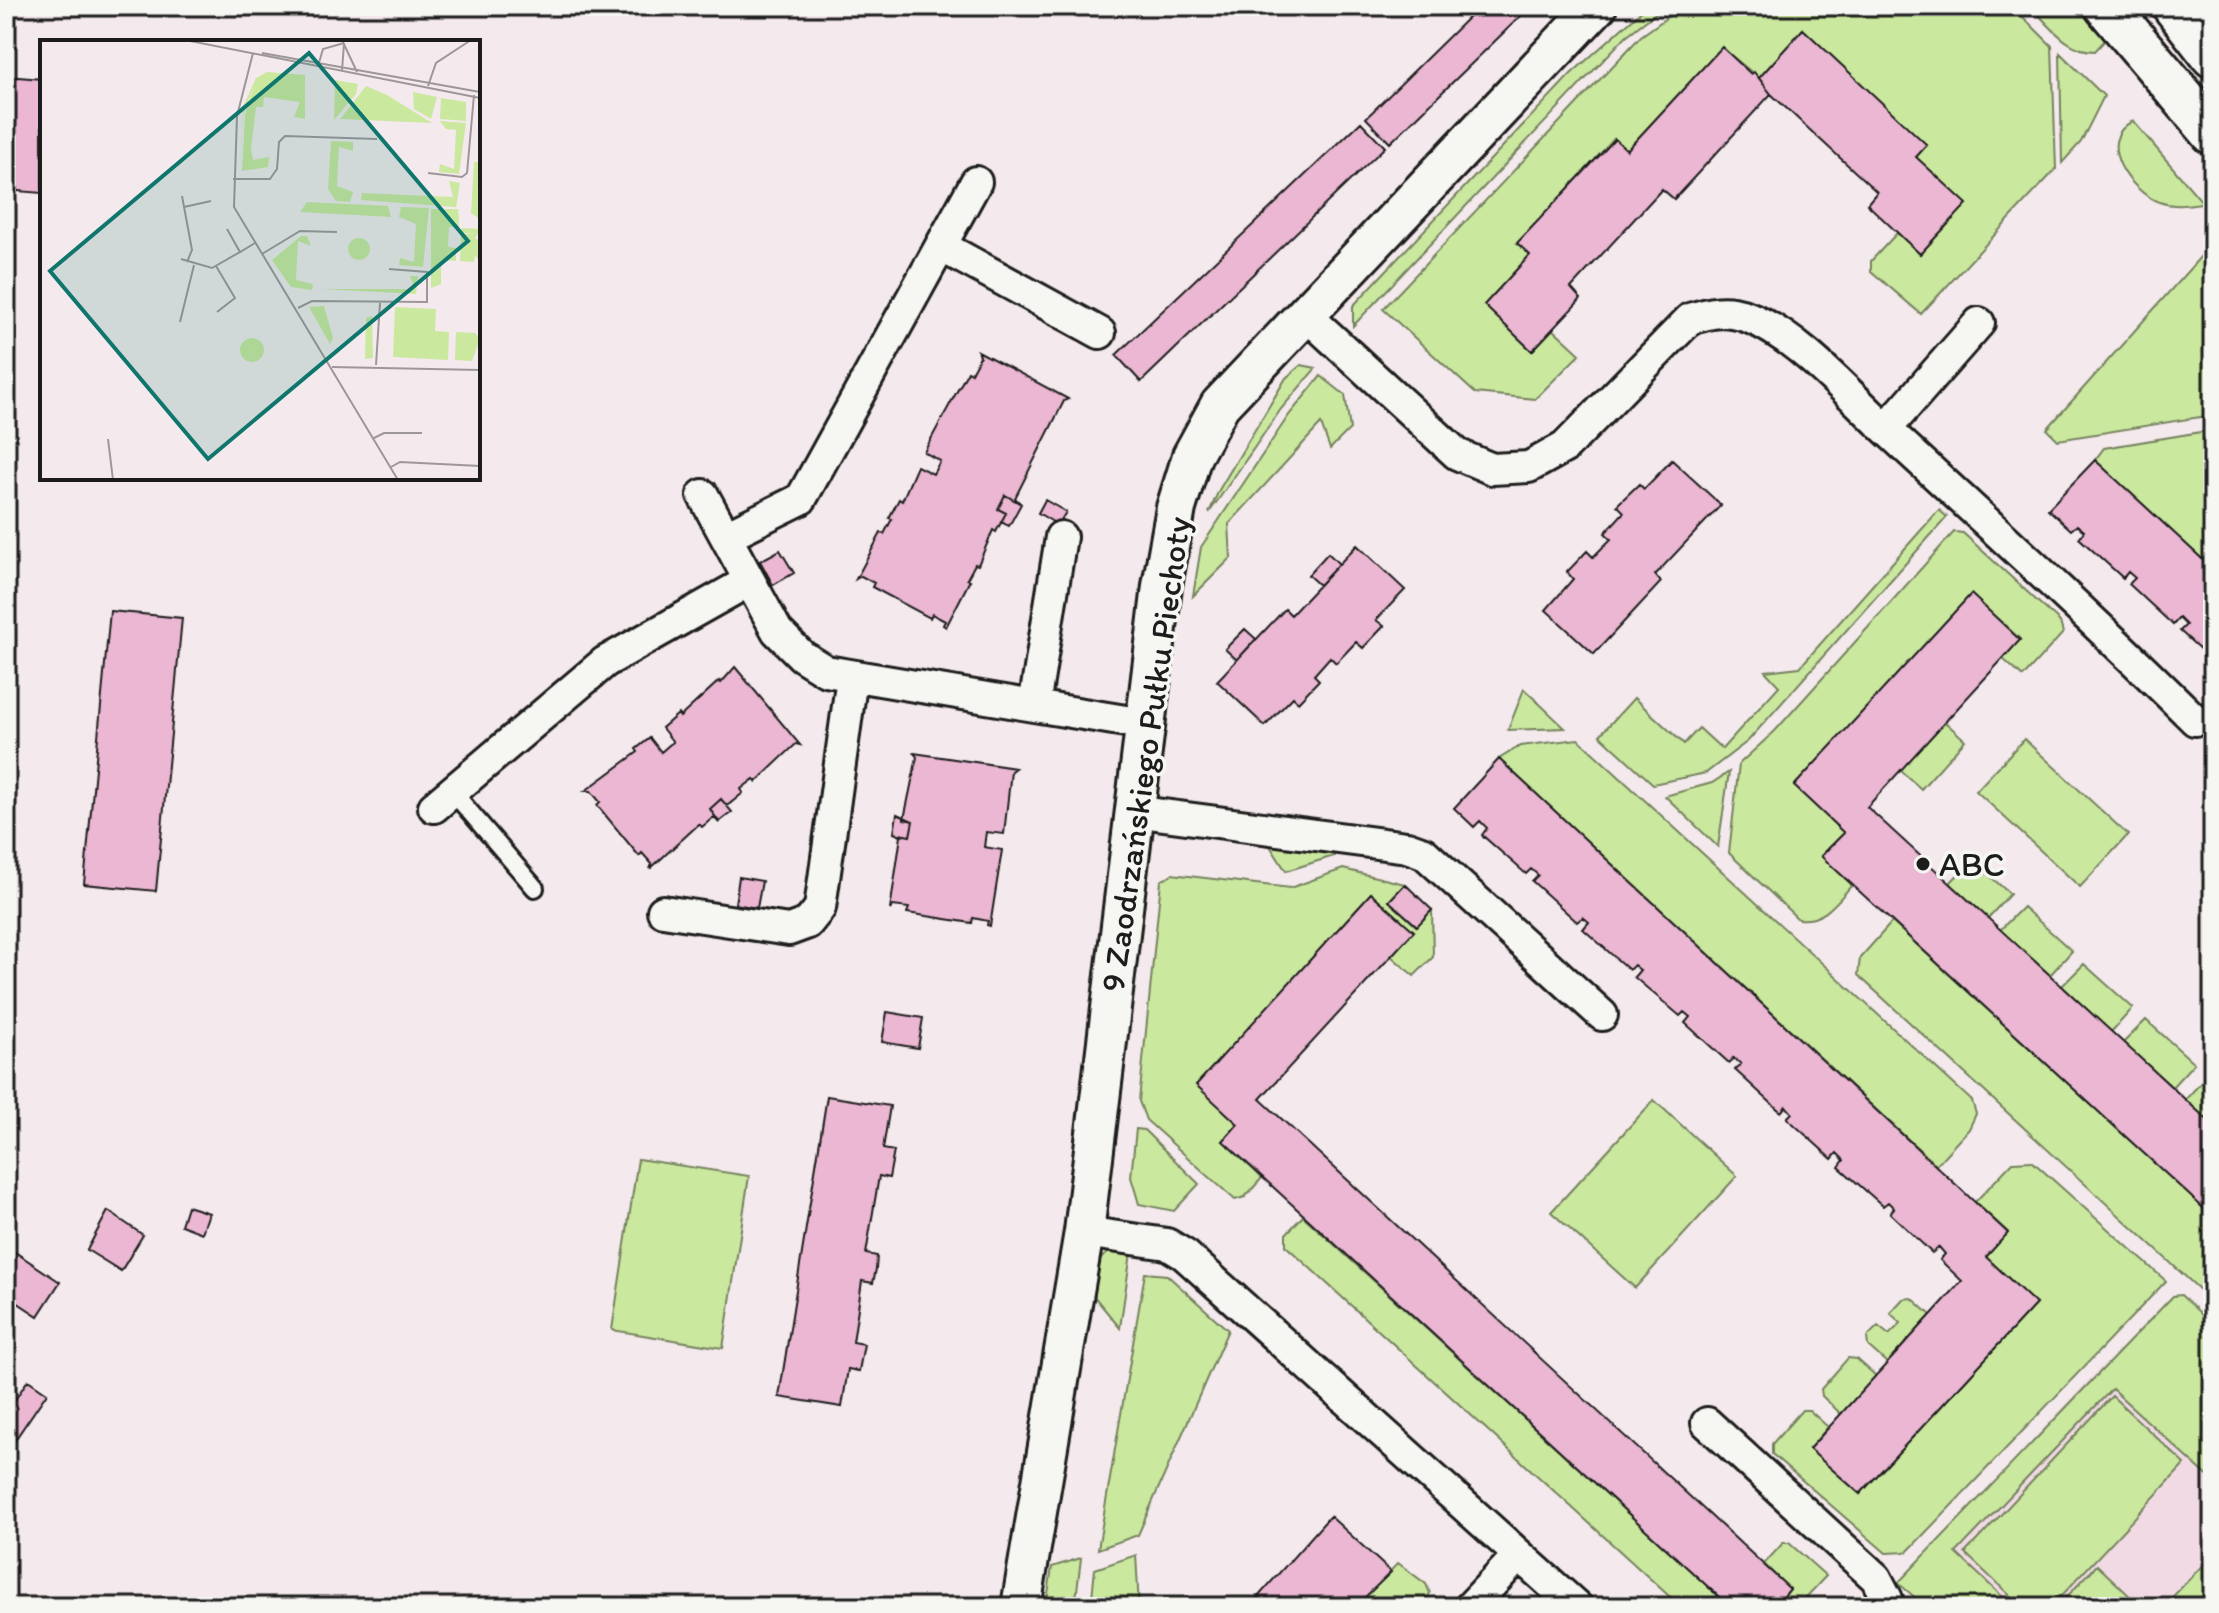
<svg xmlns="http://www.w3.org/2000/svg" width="2219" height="1613" viewBox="0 0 2219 1613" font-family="Itim,sans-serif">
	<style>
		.built { fill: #f1dae4 }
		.green { fill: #cbe89f; stroke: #74825e; stroke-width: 2 }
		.building { fill: #ebb7d3; stroke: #1c1c1c; stroke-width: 2 }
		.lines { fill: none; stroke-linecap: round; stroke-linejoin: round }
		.service-casing { stroke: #1c1c1c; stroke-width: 22 }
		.minor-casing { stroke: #1c1c1c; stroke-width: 36 }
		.tertiary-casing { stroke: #1c1c1c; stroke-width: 44 }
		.secondary-casing { stroke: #1c1c1c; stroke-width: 48 }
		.service { stroke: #f6f6f2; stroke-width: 16 }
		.minor { stroke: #f6f6f2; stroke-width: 30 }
		.tertiary { stroke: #f6f6f2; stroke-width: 38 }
		.secondary { stroke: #f6f6f2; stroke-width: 42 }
		.poi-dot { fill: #1c1c1c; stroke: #f6f6f2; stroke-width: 3 }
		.labels { text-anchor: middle; stroke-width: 7; stroke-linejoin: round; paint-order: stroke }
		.street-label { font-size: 34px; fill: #1c1c1c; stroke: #f6f6f2 }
		.poi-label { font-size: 34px; fill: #1c1c1c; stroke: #f6f6f2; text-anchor: start }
		.inset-road { fill: none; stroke: #9e9799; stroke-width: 2 }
		.view { fill: #0f766e; fill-opacity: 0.15; stroke: #0f766e; stroke-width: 4 }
		.inset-edge { fill: none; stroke: #1c1c1c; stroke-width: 4 }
	</style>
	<rect width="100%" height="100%" fill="#f4e9ec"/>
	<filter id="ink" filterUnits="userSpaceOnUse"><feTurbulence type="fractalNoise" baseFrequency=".0125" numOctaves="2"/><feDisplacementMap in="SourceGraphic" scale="16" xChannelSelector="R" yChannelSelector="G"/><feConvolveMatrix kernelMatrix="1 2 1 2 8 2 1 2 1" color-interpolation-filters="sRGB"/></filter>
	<g filter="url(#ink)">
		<path class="built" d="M2105,1363L2213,1464V1607H1927L1898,1583Z"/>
		<path class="green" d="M1647,6H1665L1626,36L1353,326V306L1571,74Z
			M1683,6H2012L2052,46L2056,169L1921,314L1871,271V261L1897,233L1920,254L1966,204L1916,157L1926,146L1803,29L1759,78L1722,48L1627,150L1614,139L1518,243L1530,255L1484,305L1532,351L1553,329L1580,354L1535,399L1475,393L1383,309L1641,36Z
			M2030,6H2081L2107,38L2095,51C2066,51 2050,25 2030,6Z
			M2060,53L2104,96L2081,142L2062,163Z
			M2133,121L2203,203C2188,205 2174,207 2159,202C2131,192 2093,141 2133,121Z
			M2210,246H2213V415L2058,440L2047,429Z
			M1301,365L1316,368L1281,409L1209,513L1219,490L1286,378Z
			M1321,376L1345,395L1350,429L1330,449L1321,424L1229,524L1231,558L1193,596L1201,547L1289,415Z
			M2213,430V569L2095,460L2104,448Z
			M1939,510L1947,517L1748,741L1706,773L1653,784L1600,735L1634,698L1684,744L1699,728L1722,749L1779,686L1765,671L1800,667Z
			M1954,532L1963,533L2060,622L2063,633L2023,677L2003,659L2020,639L1971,595L1794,786L1844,833L1821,856L1852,885C1836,903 1824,922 1798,919L1729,853L1739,764L1775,731Z
			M1524,689L1565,728L1508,730Z
			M1945,722L1965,740L1921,789L1900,770Z
			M1578,739L1972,1101L1976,1114L1969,1129L1936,1165L1499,759L1520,746Z
			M2024,739L2128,835L2080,887L1976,791Z
			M1729,772L1718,847L1665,796L1712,783Z
			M1267,841L1334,851V856L1286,871Z
			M1972,860L2010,894L1988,918L1950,883Z
			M1343,869L1405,884L1389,901L1416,926L1432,910L1433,957L1414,976L1391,956L1414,931L1371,893L1197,1085L1238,1124L1223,1141L1262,1178L1245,1197L1235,1200L1146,1120L1139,1101L1161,881L1172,874L1290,888Z
			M2023,907L2072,951L2050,975L2000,930Z
			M1892,922L2213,1217V1302L1858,975L1860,958Z
			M2084,964L2133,1008L2111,1032L2062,986Z
			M2146,1020L2194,1063L2172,1087L2123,1043Z
			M2207,1076L2213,1082V1125L2185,1100Z
			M1654,1100L1737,1176L1635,1288L1551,1212Z
			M1136,1129L1144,1130L1199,1184L1174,1211L1139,1204L1131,1177Z
			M638,1159L749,1176L723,1348L612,1330Z
			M2032,1161L2166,1281L1907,1552L1886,1553L1772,1454V1444L1802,1410H1809L1828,1427L1809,1449L1860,1494L2036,1304L1986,1257L2008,1232L1975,1202L2013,1162Z
			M1303,1216L1730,1607H1681L1286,1246V1234Z
			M1114,1251L1131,1253L1120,1328L1092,1294C1096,1276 1094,1255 1114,1251Z
			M1145,1273L1167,1275L1228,1330L1138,1535L1098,1549Z
			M2181,1295L2213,1325V1481L2112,1389L1956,1553L2006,1600V1607H1922L1924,1605L1898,1583L2173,1296Z
			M1912,1298L1931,1315L1887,1363L1868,1346L1867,1337L1878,1326L1889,1335L1901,1323L1890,1313L1903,1299Z
			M1848,1358L1857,1359L1876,1376L1841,1414L1822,1396L1821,1389Z
			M2112,1396L2185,1464L2051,1607H2022L1965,1553Z
			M1783,1543H1789L1826,1576L1797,1607H1775L1790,1589L1764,1564Z
			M2213,1554V1607H2163Z
			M1136,1555L1139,1607H1091L1095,1569Z
			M1081,1558L1075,1607H1046L1052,1567Z
			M1398,1563L1426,1584L1430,1593L1423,1607H1356Z
			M2097,1565L2134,1600L2128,1607H2057Z"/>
		<path class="building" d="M1480,6H1531L1390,143L1366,118Z
			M1803,29L1927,145L1916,157L1967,204L1920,254L1867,204L1877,192L1771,94L1759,78Z
			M1722,47L1751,74L1754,72L1771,94L1674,199L1662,189L1571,288L1581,299L1532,351L1484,305L1530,255L1517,243L1615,139L1627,150Z
			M6,76L42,79V193L6,190Z
			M1361,122L1385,147L1141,382L1116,355Z
			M978,351L1068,399L1064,401L1015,498L1021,504L1005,495L998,509L1006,513L996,532L993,530L978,565L975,564L967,579L970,580L946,627L943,625L945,621L932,614L930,618L872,587L874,583L861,576L856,579L881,533L884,534L892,519L889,518L899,499L902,501L917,466L933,474L940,461L924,452L968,371L971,373L980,356Z
			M1672,460L1721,505L1655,575L1661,582L1594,654L1546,610L1573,579L1567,572L1587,551L1593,557L1611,539L1605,533L1624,512L1617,505L1639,484L1644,489Z
			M2095,460L2213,569V661L2180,631L2186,625L2179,618L2173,625L2129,584L2135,578L2128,572L2123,578L2079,538L2084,531L2077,525L2071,530L2048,509Z
			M1005,495L1021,504L1009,526L1001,522L1006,513L998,509Z
			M1045,500L1066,512L1058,525L1038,513Z
			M1357,545L1405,590L1376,620L1384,626L1363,648L1356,642L1336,663L1330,657L1314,675L1319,680L1298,702L1293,697L1265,726L1217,681L1285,609L1291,615Z
			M780,550L794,573L773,585L760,561Z
			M1328,553L1339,564L1319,585L1308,575Z
			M1971,594L2020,640L1867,807L2213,1125V1217L1821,856L1844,833L1794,786Z
			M110,611L182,618L156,891L84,884Z
			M1245,629L1256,639L1237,660L1225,649Z
			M735,667L800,745L796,744L756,782L754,779L741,789L743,793L727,806L721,799L710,809L719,823L714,817L702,827L699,824L650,869L652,864L642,853L639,856L597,805L600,802L591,791H585L638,752L636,749L650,738L661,752L669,745L673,742L662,728L678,714L680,717L719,681L721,683Z
			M914,753L1015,768L1011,771L1004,834L986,832L984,847L1002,850L990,926L987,925L988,921L973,918L972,923L907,913L909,908L893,906L890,910L901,836L894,833L910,836L913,821L904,819L917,757Z
			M1499,759L2008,1233L1986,1257L2036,1304L1860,1494L1809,1449L1962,1281L1940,1260L1945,1254L1939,1247L1932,1253L1890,1213L1894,1208L1888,1202L1883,1206L1839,1167L1844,1160L1837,1153L1832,1159L1787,1118L1792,1113L1786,1106L1781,1112L1735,1070L1741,1064L1733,1058L1729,1063L1685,1023L1690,1017L1684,1012L1680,1016L1634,977L1640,970L1634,965L1629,970L1583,929L1589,922L1583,917L1577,922L1532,881L1538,875L1531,869L1526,874L1482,835L1487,828L1480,821L1474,827L1454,808Z
			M721,799L732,812L719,822L710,809Z
			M897,814L913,821L910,836L894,833Z
			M739,877L762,881L757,908L735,904Z
			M1405,884L1432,910L1417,926L1389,901Z
			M1371,893L1414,931L1260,1099L1790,1589L1775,1607H1730L1223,1141L1238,1124L1196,1085Z
			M887,1012L923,1018L918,1048L882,1042Z
			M827,1096L890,1106L883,1149L894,1151L889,1178L879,1176L866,1254L877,1256L876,1269L873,1283L862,1281L853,1342L864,1344L859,1371L848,1369L842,1407L779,1397Z
			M187,1206L209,1213L202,1233L181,1225Z
			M108,1211L143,1235L121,1271L87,1250Z
			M6,1246L60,1282L38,1316L6,1295Z
			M28,1380L47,1393L6,1453V1413Z
			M1330,1516L1391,1572L1355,1607H1249Z"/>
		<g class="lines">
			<defs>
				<path id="service" d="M452,791L535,888"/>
				<path id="minor" d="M941,246L1100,333
					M1304,313L1457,454L1492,469L1529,467L1565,447L1690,319C1712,312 1726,309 1748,317C1798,336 1850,396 1889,432C1992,527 2095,621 2195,720
					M1886,429L1979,323
					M703,495L777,631L802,656L826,671L1034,706
					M726,536L801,499L976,182
					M1061,537L1034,706L1144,724
					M434,807L605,662L749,581
					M1133,811L1407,847L1424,853L1602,1015
					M663,911L789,930L808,923L820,908L852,677
					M1084,1232L1167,1244L1185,1255L1577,1607
					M1707,1423L1876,1578L1887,1599L1885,1607
					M1470,1607L1518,1556"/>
				<path id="tertiary" d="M1021,1607L1084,1232L1162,586L1176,508L1192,456L1220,405L1597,6"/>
				<path id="secondary" d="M2106,6L2213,133
					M2174,6L2213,56"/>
			</defs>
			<use href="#service" class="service-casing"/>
			<use href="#minor" class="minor-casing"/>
			<use href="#tertiary" class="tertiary-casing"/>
			<use href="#secondary" class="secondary-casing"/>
			<use href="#service" class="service"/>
			<use href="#minor" class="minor"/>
			<use href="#tertiary" class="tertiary"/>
			<use href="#secondary" class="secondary"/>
		</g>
	</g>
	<circle class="poi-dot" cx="1923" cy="864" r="8"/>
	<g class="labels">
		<g class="street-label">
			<text transform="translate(1145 754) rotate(-82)" y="12">9 Zaodrzańskiego Pułku Piechoty</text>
		</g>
		<g class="poi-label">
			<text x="1939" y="876">ABC</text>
		</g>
	</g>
	<g transform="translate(40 40)">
		<rect width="440" height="440" fill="#f4e9ec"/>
		<path d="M227,32L265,35V79L254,77L260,62L224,57L223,67H216L211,109L213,120L229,117L228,127L202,131L205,74L214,45L203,75L200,136L203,67L216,38ZM295,40L318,44L316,54L294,80ZM326,46L347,55L392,83L300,79ZM373,52L397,57L391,79L374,69ZM401,58L426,62V81L400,79ZM400,81L426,83L419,134L399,132L400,124L414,129L416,90L406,89ZM291,101L313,102V111L299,107L297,146L313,152L310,162L296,161L288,149ZM434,122H440V179L431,173ZM409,141L420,143L416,167L321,160L322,153L413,157ZM267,162L348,166L351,177L260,172ZM361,167L389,168L383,227L359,225L360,218L374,222L376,184L359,177ZM391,169H418L419,180V187H409L408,207L416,208V221L401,220V244L391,248ZM422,188L440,189L435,199L440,200V222L435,215L434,222L420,221L421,194H436L421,193ZM261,196H267L271,206L258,201L256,240L273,244L272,250L251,247L232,220ZM308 209a11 11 0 1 1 22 0a11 11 0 1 1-22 0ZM370,236H378L376,254L281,249H375ZM284,266L293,298L290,304L269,267ZM355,267L396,269L395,291L409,292L408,320L353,317ZM332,276L333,318L325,319L326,278ZM416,292L435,293L440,299L432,321L415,320ZM200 310a12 12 0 1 1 24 0a12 12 0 1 1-24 0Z" fill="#cbe89f"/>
		<path class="inset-road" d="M145,0L440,58M302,0L317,32M213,13L197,76L194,167L358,440M222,13L440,52M278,26L283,9L304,3M302,31L304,3M388,46L396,23L431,0M388,133L422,137L427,133L434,55M193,139H230L237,129L239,102L245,96L337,99M142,156L152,210L147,222M144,167L171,161M187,189L200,212L215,203M222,214L260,191L297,192M141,219L172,228L200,212M176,226L195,258L177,272M258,268L272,261L387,262V232L349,229M140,282L154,225M336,325L340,263M292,327L440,330M334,398L344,393H382M68,399L73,440M351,427L360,422L440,426"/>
		<path class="view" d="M269,13L428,201L168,419L10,231Z"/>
		<rect width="440" height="440" class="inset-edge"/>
	</g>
	<rect width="2219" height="1613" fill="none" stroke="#f6f6f2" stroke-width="32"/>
	<rect x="16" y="16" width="2187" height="1581" fill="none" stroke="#1c1c1c" stroke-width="3" filter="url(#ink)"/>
</svg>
